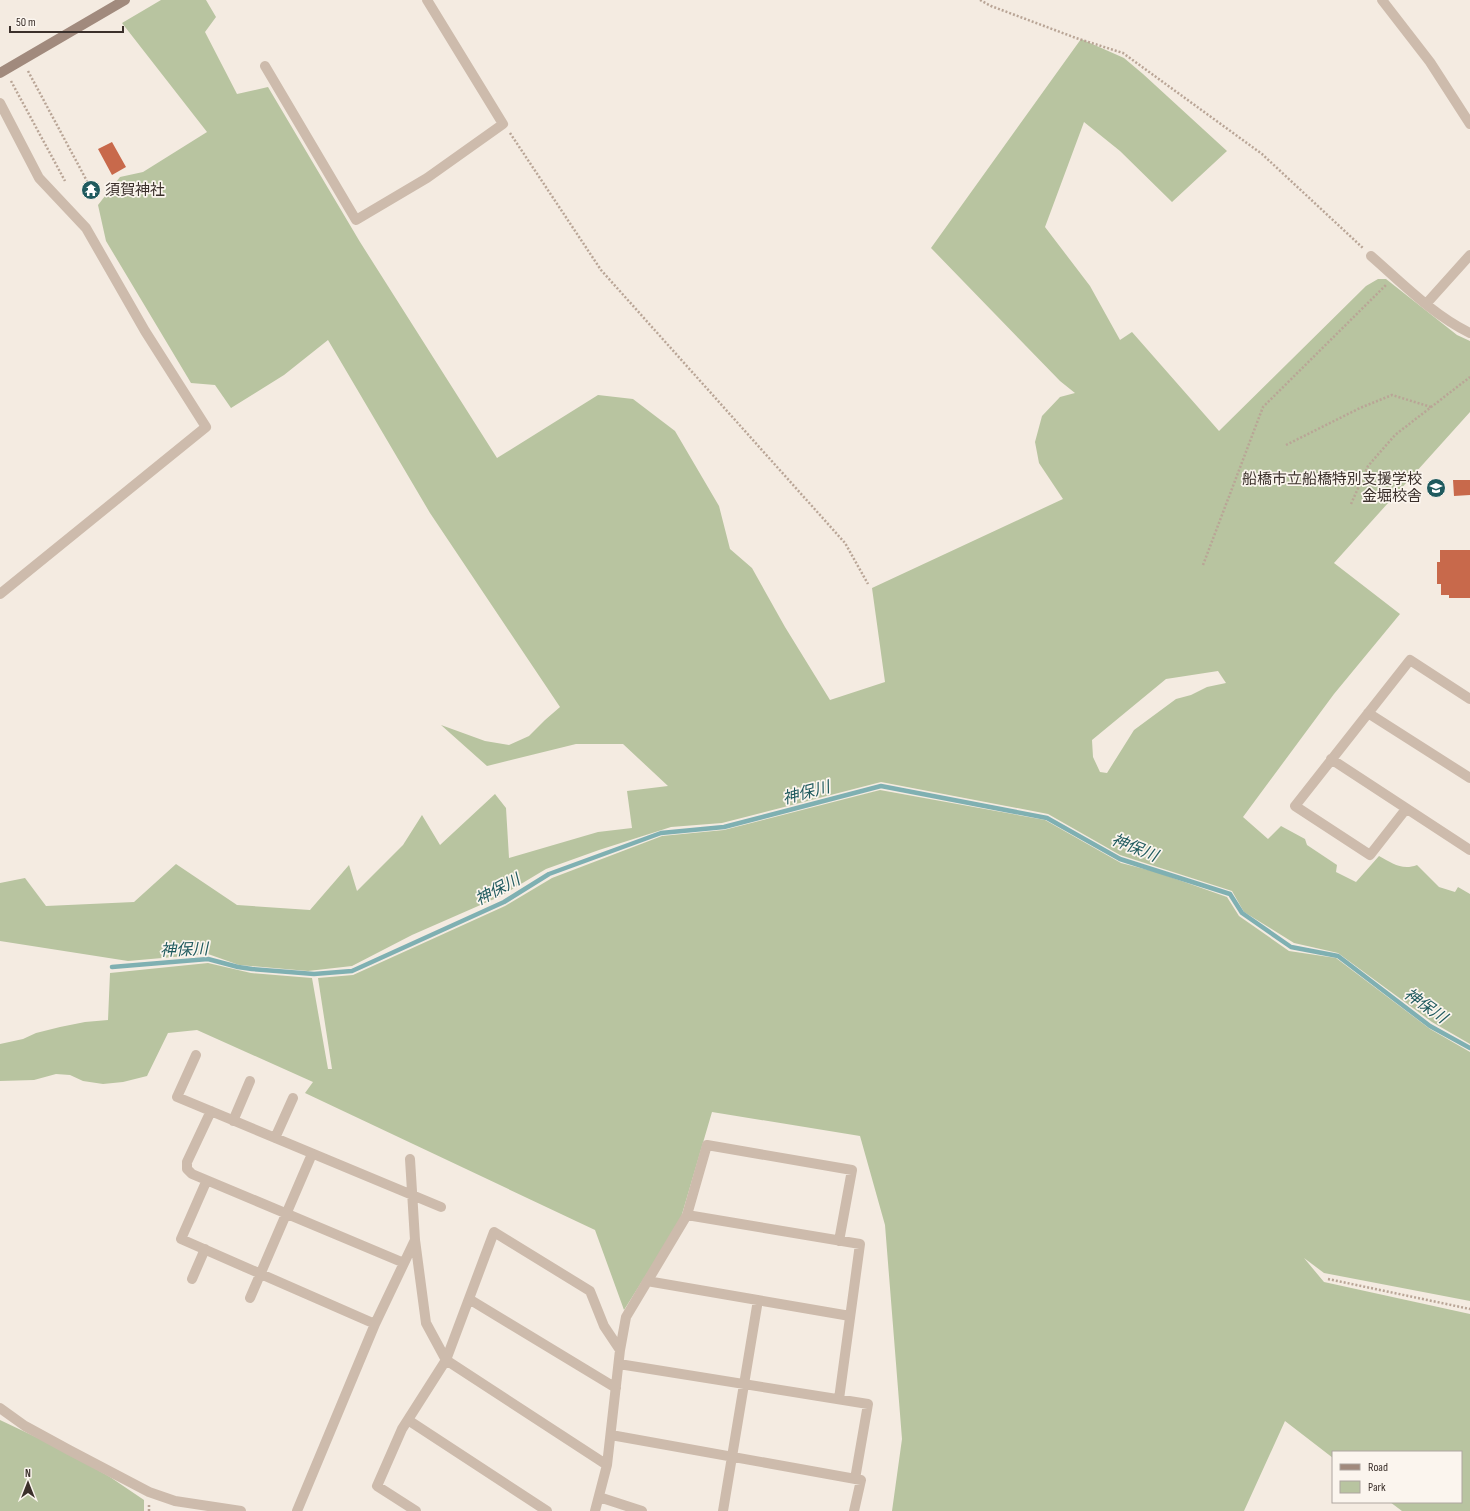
<svg xmlns="http://www.w3.org/2000/svg" width="1470" height="1511" viewBox="0 0 1470 1511" font-family="'Sofia Sans Condensed','Noto Sans JP',sans-serif">
	<style>
		.green { fill: #b8c4a0; fill-rule: evenodd }
		.lines { fill: none; stroke-linecap: round; stroke-linejoin: round }
		.stream { stroke: #7fb0b2; stroke-width: 4.5 }
		.building { fill: #c8694b }
		.path { stroke: #b9a596; stroke-width: 2.5; stroke-dasharray: 2 2; stroke-linecap: butt }
		.minor { stroke: #cdbbac; stroke-width: 10 }
		.secondary { stroke: #a18a7d; stroke-width: 10 }
		.labels { text-anchor: middle; stroke-width: 3.5; stroke-linejoin: round; paint-order: stroke }
		.poi-label { font-size: 15px; fill: #3b302b; stroke: #fbf5ee; text-anchor: start }
		.water-label { font-size: 16px; font-style: italic; fill: #1f5a5e; stroke: #fbf5ee }
	</style>
	<rect width="100%" height="100%" fill="#f4ebe1"/>
	<path class="green" d="M161,0H206L216,17L205,32L237,94L268,87L360,242L497,458L598,395L633,399L675,431L719,506L730,549L752,568L785,627L830,700L885,682L872,588L1063,499L1039,463L1035,442L1042,416L1060,397L1075,393L1060,381L931,248L1081,39L1124,58L1143,74L1227,151L1172,202L1120,151L1084,122L1045,227L1090,286L1120,340L1132,332L1219,431L1366,286L1378,279H1386L1457,335L1470,341V412L1334,563L1400,614L1334,694L1243,817L1268,839L1281,826L1305,839L1307,845L1337,865L1336,872L1356,882L1379,856C1392,863 1402,871 1417,865L1439,887L1455,892L1458,887L1470,894V1044L1432,1022L1338,953L1294,943L1244,912L1232,891L1120,855L1048,814L881,782L722,823L671,827L599,850L546,869L501,896L412,935L352,966L308,971L239,965L208,954L128,961L0,941V883L25,878L46,906L134,902L176,864L237,905L310,910L349,865L357,891L403,845L422,815L440,845L495,794L506,808L509,858L598,832L632,828L627,791L668,786L623,744H576L487,766L441,725L485,741L509,745L529,736L545,720L560,707L430,513L328,340L284,375L231,408L215,385L191,383L106,241L98,205L120,177L143,172L207,132L122,23ZM1218,671L1226,683L1207,687L1191,695L1176,699L1134,730L1107,773L1100,772L1093,757L1092,740L1166,679Z
		M880,790L1045,820L1121,863L1156,872L1227,897L1239,916L1289,951L1336,958L1430,1029L1470,1052V1301L1324,1273L1304,1258L1324,1282L1470,1314V1511H1402L1390,1502H1461V1452H1333V1458L1285,1421L1244,1511H892L902,1439L885,1225L860,1136L712,1112L680,1221L624,1310L595,1230L305,1093L313,1082L197,1030L168,1033L147,1076L123,1082L103,1084L83,1081L70,1075L56,1074L34,1080L0,1081V1044L23,1039L36,1033L60,1027L85,1022L108,1020L110,973L208,963L251,973L312,978L328,1069H332L318,978L353,975L505,906L552,878L662,836L724,830Z
		M0,1420L61,1449L110,1477L144,1500V1511H0Z"/>
	<g class="lines">
		<path class="stream" d="M112,967L208,959L238,967L252,969L314,974L352,971L504,902L549,874L661,833L724,827L881,786L1047,818L1120,859L1230,894L1242,913L1291,947L1338,956L1430,1026L1470,1048"/>
	</g>
	<path class="building" d="M112,142L126,167L112,175L98,149Z
		M1453,480H1470V495L1454,496Z
		M1440,550H1470V598H1449V595H1441V584H1437V562H1440Z"/>
	<g class="lines">
		<path class="path" d="M980,0L991,6L1076,38L1123,53L1262,154L1364,249
			M28,71L88,183
			M11,81L65,181
			M510,133L601,270L845,543L868,584
			M1286,445L1360,408L1392,395L1431,407
			M1351,504L1368,466L1395,435L1470,377
			M1203,565L1263,407L1387,284
			M1328,1279L1470,1309
			M149,1511V1504"/>
		<path class="minor" d="M1382,0L1430,62L1470,124
			M265,66L356,220L427,178L503,124L427,0
			M0,103L39,178L86,228L145,331L206,427L0,594
			M1371,256C1402,283 1433,315 1470,333
			M1426,304L1470,255
			M1368,713L1470,778
			M1331,759L1470,850
			M1406,809L1370,855L1295,806L1410,660L1470,699
			M196,1055L177,1097L441,1207
			M211,1111L187,1162V1169L192,1174L404,1263
			M233,1121L250,1081
			M275,1138L293,1098
			M410,1159L415,1240L426,1323L446,1360L607,1465
			M206,1182L181,1239L375,1324
			M687,1215L860,1244L839,1399
			M192,1279L205,1249
			M647,1281L850,1316
			M250,1298L312,1154
			M469,1299L616,1388
			M619,1364L868,1404L855,1479
			M0,1408L25,1426L69,1450L149,1492L175,1501L241,1511
			M408,1420L547,1511
			M611,1435L861,1480L854,1511
			M599,1497L642,1511
			M297,1511L375,1324L415,1240
			M416,1511L377,1486L402,1429L446,1360L494,1232L590,1291L604,1326L620,1350
			M595,1511L607,1465L620,1350L626,1317L687,1215L707,1145L852,1170L839,1241
			M723,1511L758,1300"/>
		<path class="secondary" d="M0,73L125,0"/>
	</g>
	<defs>
		<symbol id="temple-disc" viewBox="-11 -11 22 22"><circle r="9.5" fill="#1f5a5e" stroke="#fbf5ee"/><path d="M0-6L5-2H3V0L6.5 2.5H4V6H1.5V3h-3V6H-4V2.5H-6.5L-3 0V-2H-5Z" fill="#fff"/></symbol>
		<symbol id="school-disc" viewBox="-11 -11 22 22"><circle r="9.5" fill="#1f5a5e" stroke="#fbf5ee"/><path d="M0-5L7-2L0 1L-7-2ZM-4 1L0 2.5L4 1V4Q0 6-4 4Z" fill="#fff"/></symbol>
	</defs>
	<g fill-rule="evenodd">
		<use href="#temple-disc" x="80" y="179" width="22" height="22"/>
		<use href="#school-disc" x="1425" y="477" width="22" height="22"/>
	</g>
	<g class="labels">
		<g class="poi-label">
			<text x="105" y="195">須賀神社</text>
			<text x="1422" y="484" text-anchor="end">船橋市立船橋特別支援学校<tspan x="1422" dy="17">金堀校舎</tspan></text>
		</g>
		<g class="water-label">
			<text transform="translate(806 792) rotate(-15)" y="6">神保川</text>
			<text transform="translate(1135 847) rotate(22)" y="6">神保川</text>
			<text transform="translate(497 889) rotate(-28)" y="6">神保川</text>
			<text transform="translate(184 949) rotate(-2)" y="6">神保川</text>
			<text transform="translate(1426 1005) rotate(35)" y="6">神保川</text>
		</g>
	</g>
	<rect x="1332" y="1451" width="130" height="52" fill="#fbf5ee" stroke="#aea6a0"/>
	<rect x="1340" y="1464" width="20" height="6" fill="#a18a7d" stroke="#aea6a0"/>
	<text x="1368" y="1471" font-size="12" fill="#3b302b">Road</text>
	<rect x="1340" y="1481" width="20" height="12" fill="#b8c4a0" stroke="#aea6a0"/>
	<text x="1368" y="1491" font-size="12" fill="#3b302b">Park</text>
	<g transform="translate(28 1483)" stroke="#fbf5ee" stroke-width="3" paint-order="stroke">
	<path d="M0-3L7 15L0 10L-7 15Z" fill="#3b302b"/>
	<text y="-6" font-size="11" font-weight="bold" text-anchor="middle" fill="#3b302b">N</text>
	</g>
	<path d="M10 26v6h113v-6" fill="none" stroke="#3b302b" stroke-width="2"/>
	<text x="16" y="26" font-size="12" fill="#3b302b" stroke="#fbf5ee" stroke-width="3" paint-order="stroke">50 m</text>
</svg>
